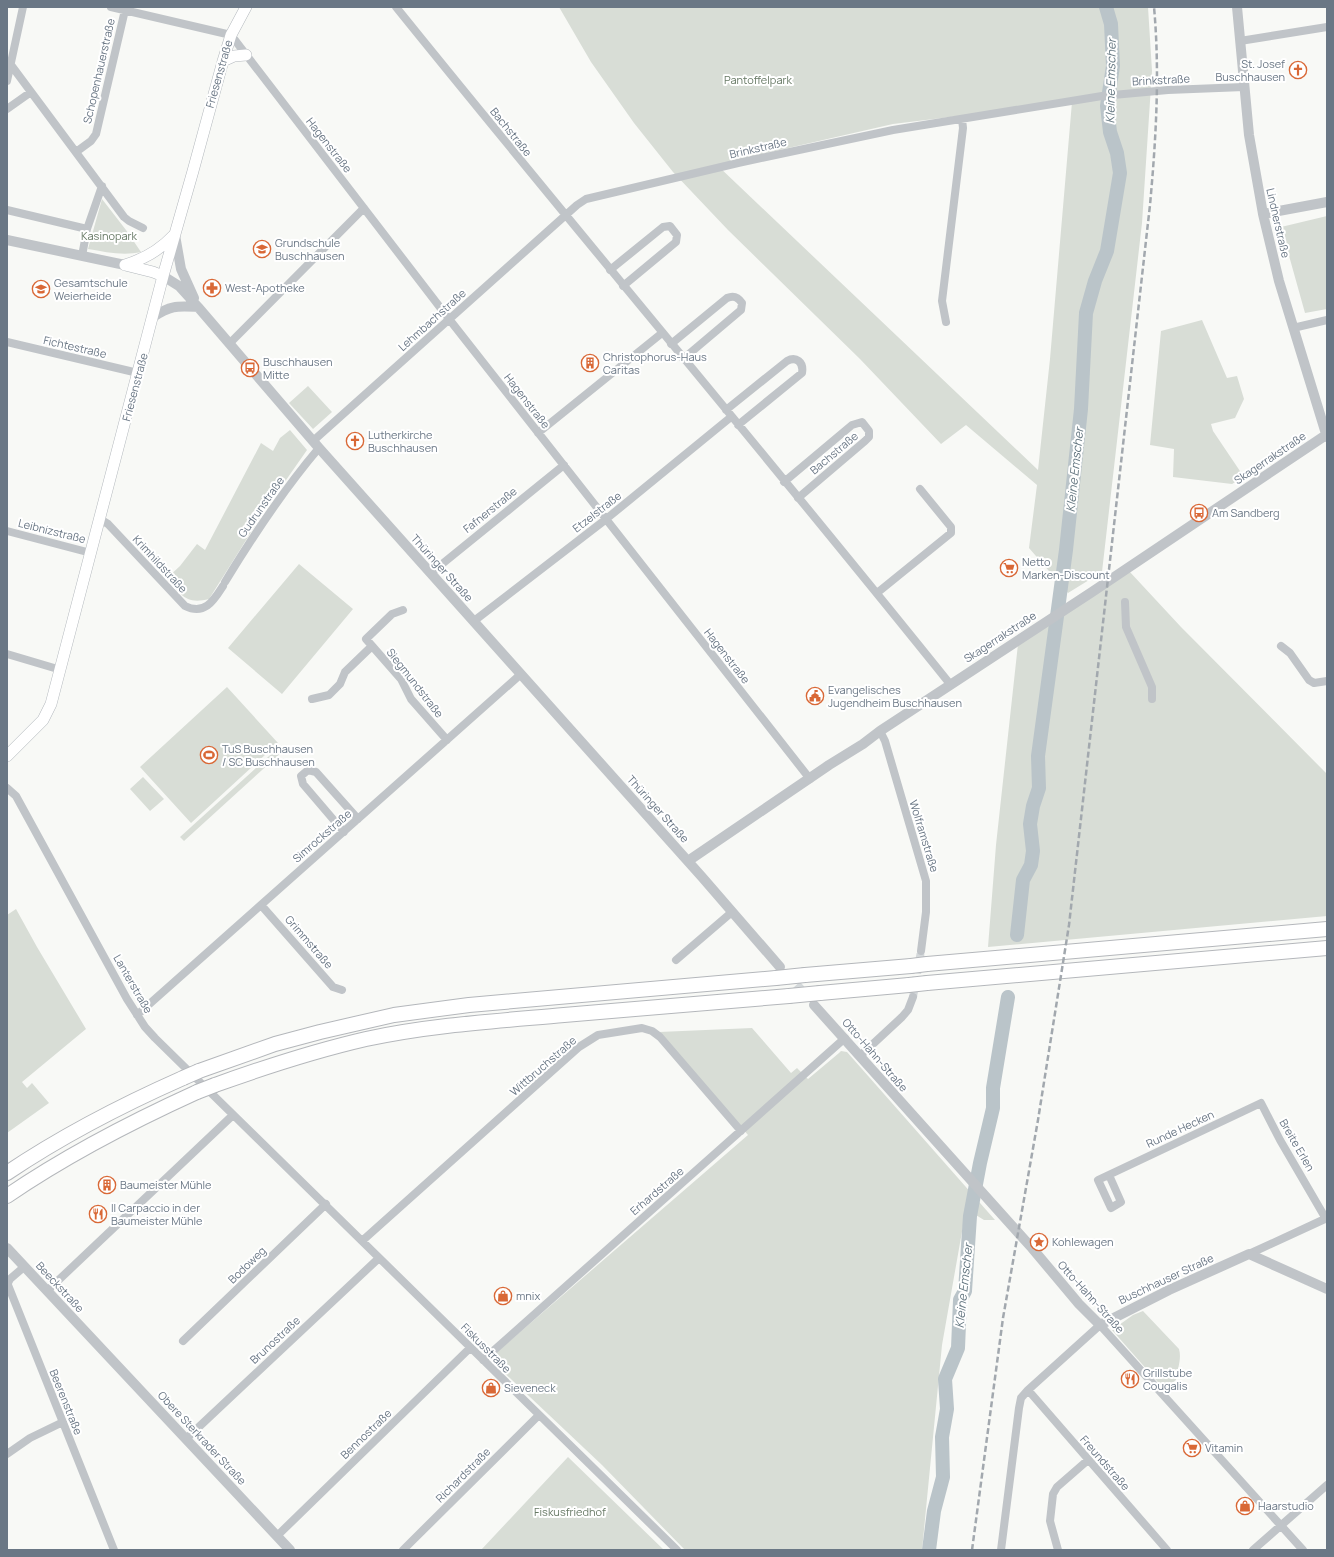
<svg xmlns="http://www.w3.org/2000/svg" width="1334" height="1557" viewBox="0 0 1334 1557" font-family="Manrope,sans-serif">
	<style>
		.green { fill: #d8ddd6; fill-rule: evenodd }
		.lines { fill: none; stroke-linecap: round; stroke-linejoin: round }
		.river { stroke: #bac4c9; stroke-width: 14 }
		.minor-tunnel { stroke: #d4d8da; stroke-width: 8; stroke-dasharray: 8 4; stroke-linecap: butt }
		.tertiary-tunnel { stroke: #d4d8da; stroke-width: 10; stroke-dasharray: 10 5; stroke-linecap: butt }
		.secondary-casing { stroke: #b3b8bd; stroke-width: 12 }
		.motorway-casing { stroke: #b4b7bb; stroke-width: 16 }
		.minor { stroke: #c0c4c8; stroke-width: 8 }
		.tertiary { stroke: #c0c4c8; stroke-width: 10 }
		.secondary { stroke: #fff; stroke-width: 11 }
		.motorway { stroke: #fff; stroke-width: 14 }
		.rail { stroke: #a2a8ae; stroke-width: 2.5; stroke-dasharray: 6 3; stroke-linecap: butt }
		.motorway-bridge-casing { stroke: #b4b7bb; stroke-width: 16; stroke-linecap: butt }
		.motorway-bridge { stroke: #fff; stroke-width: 14 }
		.labels { text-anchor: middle; stroke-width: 4; stroke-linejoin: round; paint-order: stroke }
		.poi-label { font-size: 11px; fill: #6a7785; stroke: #fff; text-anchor: start }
		.street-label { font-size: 11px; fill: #6a7785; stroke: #fff }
		.park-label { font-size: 11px; fill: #667864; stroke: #fff }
		.water-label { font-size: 12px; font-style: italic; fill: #657781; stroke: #fff }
	</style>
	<rect width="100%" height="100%" fill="#f8f9f6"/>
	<path class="green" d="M559,7H1148L1152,71L1142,223L1102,572L1068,593L1029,548L1037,485L966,425L941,444L860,359L728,230L673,172L634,123L591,62ZM1072,102L1050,359L1038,470L717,165L731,161L893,124Z
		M102,199L126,230L141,252C123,256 106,252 88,249Z
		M1327,216V309L1305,313L1281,227Z
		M1202,320L1227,378L1237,376L1244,399L1235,418L1211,424L1213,431L1244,477L1232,484L1173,477L1174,449L1150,445L1161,331Z
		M308,386L332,412L313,429L289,403Z
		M290,430L307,450L263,513L209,599C185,605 181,594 167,578L180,566L197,544L205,550L261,443L273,451L280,438Z
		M299,564L353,609L282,694L228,648Z
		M1129,571L1181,627L1327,774V916L988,947L996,845L1018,644Z
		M227,687L278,743L191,823L140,767Z
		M279,747L283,751L184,841L180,837Z
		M143,777L164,799L150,811L130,789Z
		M16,909L37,947L86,1029L22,1082L27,1088L32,1083L49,1103L7,1133V915Z
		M752,1028L791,1073L797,1068L808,1079L839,1053L841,1051L847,1052L995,1220H984L966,1209L942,1345L922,1550H685L602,1465L497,1366L495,1359L497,1352L748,1135L659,1032Z
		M1143,1311L1179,1349C1182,1359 1177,1370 1176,1380L1164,1389L1112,1330L1133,1315Z
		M568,1457L664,1550H481Z"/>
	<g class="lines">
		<path class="river" d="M1017,935L1023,880L1031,865L1033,851L1030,824L1033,806L1039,788L1038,756L1066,550L1081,409L1086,313L1095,281L1107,251L1120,173L1117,153L1110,132L1107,106L1113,66L1111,24L1106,7
			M929,1550L934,1511L943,1477L942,1437L947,1409L945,1379L958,1348L960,1300L965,1291L970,1216L980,1163L993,1108V1088L1008,997"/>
		<path class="minor-tunnel" d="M913,997L921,951"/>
		<path class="tertiary-tunnel" d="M786,974L808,998"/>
		<defs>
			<path id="secondary" d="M223,61L234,56L246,55
				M125,265C144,259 159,251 173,236
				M125,265L153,272L163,276
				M7,756L43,720L51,704L163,276L193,171L223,61L231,35L246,7"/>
			<path id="motorway" d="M927,964L1327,929
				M805,975L911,966
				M927,983L1327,948
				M820,993L909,985
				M199,1071L275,1044L320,1032L394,1015L469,1005L776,978
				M215,1085C265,1067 314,1051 366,1039C431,1025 497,1021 564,1015C639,1009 714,1002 789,996
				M7,1173C62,1136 122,1105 183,1078
				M7,1196C67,1155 131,1122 197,1092"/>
		</defs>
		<use href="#secondary" class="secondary-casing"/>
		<use href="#motorway" class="motorway-casing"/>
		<path class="minor" d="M111,7L231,35L449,319L810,779
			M396,7C579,234 768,457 950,684
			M1240,41L1327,27
			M11,65L124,217L129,221L143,228
			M7,81L23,7
			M7,109L31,92
			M76,152L91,141L96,134L125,10
			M7,210L87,229
			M82,256L87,229L102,186
			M610,270L663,227L670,226L677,235L676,242L623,286
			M946,322L942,301L963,128L962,119
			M1293,328L1327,320
			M7,342L138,373
			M230,343L364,208
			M671,344L727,298C734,295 738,297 742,303L741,310L683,359
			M726,410L787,361C796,356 804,362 802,373L738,425
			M538,433L662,333
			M313,441L577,205L586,199L738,163L893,130L1102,96L1168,90L1244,87
			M784,482L852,425L862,422L869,431V437L865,441L798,498
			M100,519L108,524L185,606C205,616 214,600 223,586
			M7,531L91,553
			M431,573L564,465
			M225,582C253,536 284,489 319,448
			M877,593L951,533V527L920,489
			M1125,602L1126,627L1152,687V699
			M403,610L392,614L366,639L401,679L411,699L447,740
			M474,621L605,520L731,417
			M1281,646L1290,653L1309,680L1314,683L1327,681
			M7,654L61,670
			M312,699L329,695L340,684L345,672L372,646
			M880,731L885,741L926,881V912L921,951
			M7,788L16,796L127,999L145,1027L155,1038L677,1550
			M344,832L303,784L301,776L308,770L316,772L358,819
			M261,905L333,987L342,990
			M676,960L732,912
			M137,1015L521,674
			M860,1056L902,1017L908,1010L913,997
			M1109,1175L1121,1202L1111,1208L1098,1180L1261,1103L1280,1140L1326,1219
			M362,1241L579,1047L598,1035L642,1028L652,1031L660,1037L741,1131
			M1249,1254L1327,1218
			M24,1267L10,1279L8,1283V1285L114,1550
			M47,1291L233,1115
			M183,1341L326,1204
			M483,1360L845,1038
			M1028,1390L1167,1550
			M186,1439L379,1258
			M7,1454L30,1438L63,1422
			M277,1536L470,1348
			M403,1550L539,1415
			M1001,1550L1019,1408L1021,1398L1028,1390L1100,1325L1303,1550
			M1058,1550L1050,1521L1053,1494L1057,1487L1088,1460
			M1253,1550L1327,1485"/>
		<path class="tertiary" d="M1237,7L1249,135L1263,214L1279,281L1327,437
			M1263,214L1327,202
			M175,235L181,269L194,298
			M7,240L125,265
			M163,276L179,286L198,307L319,448L702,877L780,967
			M153,317C171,305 177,306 198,307
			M688,861L829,765L863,744L880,731L1092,592L1326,435
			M814,1005L1032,1248L1079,1304L1100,1325L1169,1290L1249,1254L1327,1289
			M7,1248L290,1550"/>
		<use href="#secondary" class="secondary"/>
		<use href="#motorway" class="motorway"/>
		<path class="rail" d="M972,1550L1003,1318L1038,1120L1069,925L1150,205C1156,139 1160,73 1154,7"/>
		<defs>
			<path id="motorway-bridge" d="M911,966L927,964
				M776,978L805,975
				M909,985L927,983
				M789,996L820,993
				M183,1078L199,1071
				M197,1092L215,1085"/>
		</defs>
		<use href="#motorway-bridge" class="motorway-bridge-casing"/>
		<use href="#motorway-bridge" class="motorway-bridge"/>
	</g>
	<defs>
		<symbol id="church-ring" viewBox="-11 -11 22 22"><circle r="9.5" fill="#fff" stroke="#d96836" stroke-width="1.5"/><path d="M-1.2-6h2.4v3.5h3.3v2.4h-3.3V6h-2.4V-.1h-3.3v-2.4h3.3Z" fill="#d96836"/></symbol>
		<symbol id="school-ring" viewBox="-11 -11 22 22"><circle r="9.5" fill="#fff" stroke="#d96836" stroke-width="1.5"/><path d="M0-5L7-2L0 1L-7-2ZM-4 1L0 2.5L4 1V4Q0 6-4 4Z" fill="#d96836"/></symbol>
		<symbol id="pharmacy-ring" viewBox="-11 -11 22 22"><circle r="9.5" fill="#fff" stroke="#d96836" stroke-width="1.5"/><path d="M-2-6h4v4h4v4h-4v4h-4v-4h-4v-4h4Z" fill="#d96836"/></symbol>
		<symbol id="building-ring" viewBox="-11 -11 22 22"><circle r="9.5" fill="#fff" stroke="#d96836" stroke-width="1.5"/><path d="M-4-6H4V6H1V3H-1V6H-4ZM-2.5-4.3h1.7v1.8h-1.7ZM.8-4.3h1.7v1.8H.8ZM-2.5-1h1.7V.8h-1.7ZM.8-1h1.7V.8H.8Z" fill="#d96836"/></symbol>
		<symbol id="bus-ring" viewBox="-11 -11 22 22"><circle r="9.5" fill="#fff" stroke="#d96836" stroke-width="1.5"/><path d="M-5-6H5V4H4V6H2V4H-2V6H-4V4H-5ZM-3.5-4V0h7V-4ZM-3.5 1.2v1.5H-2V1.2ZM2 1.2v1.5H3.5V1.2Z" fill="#d96836"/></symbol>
		<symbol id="supermarket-ring" viewBox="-11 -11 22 22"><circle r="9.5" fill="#fff" stroke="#d96836" stroke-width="1.5"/><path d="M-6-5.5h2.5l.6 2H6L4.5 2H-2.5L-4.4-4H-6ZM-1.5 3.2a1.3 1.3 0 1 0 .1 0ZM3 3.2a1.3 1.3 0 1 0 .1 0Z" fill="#d96836"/></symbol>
		<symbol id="civic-ring" viewBox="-11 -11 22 22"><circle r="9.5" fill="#fff" stroke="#d96836" stroke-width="1.5"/><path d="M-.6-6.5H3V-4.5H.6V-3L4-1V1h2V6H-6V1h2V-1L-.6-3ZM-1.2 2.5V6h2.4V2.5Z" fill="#d96836"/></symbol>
		<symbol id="stadium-ring" viewBox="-11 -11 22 22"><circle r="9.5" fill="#fff" stroke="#d96836" stroke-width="1.5"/><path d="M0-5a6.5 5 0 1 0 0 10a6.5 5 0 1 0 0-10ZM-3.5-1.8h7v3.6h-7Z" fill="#d96836"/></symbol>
		<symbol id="restaurant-ring" viewBox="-11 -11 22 22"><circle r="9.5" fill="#fff" stroke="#d96836" stroke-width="1.5"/><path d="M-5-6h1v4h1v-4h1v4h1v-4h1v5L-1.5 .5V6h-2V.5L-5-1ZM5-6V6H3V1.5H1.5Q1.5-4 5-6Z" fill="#d96836"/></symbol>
		<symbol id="sight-ring" viewBox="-11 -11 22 22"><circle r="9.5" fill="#fff" stroke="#d96836" stroke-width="1.5"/><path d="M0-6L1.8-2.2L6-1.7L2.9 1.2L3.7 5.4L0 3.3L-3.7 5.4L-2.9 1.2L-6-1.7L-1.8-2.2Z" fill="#d96836"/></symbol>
		<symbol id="shop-ring" viewBox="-11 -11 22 22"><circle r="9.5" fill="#fff" stroke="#d96836" stroke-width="1.5"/><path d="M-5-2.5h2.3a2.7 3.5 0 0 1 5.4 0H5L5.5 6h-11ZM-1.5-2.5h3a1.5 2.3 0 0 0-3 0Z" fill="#d96836"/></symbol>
	</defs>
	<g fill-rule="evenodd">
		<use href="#church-ring" x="1288" y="60" width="20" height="20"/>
		<use href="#school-ring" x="252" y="239" width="20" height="20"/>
		<use href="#pharmacy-ring" x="202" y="278" width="20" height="20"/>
		<use href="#school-ring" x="31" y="279" width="20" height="20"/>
		<use href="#building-ring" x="580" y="353" width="20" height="20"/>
		<use href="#bus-ring" x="240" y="358" width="20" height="20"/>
		<use href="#church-ring" x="345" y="431" width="20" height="20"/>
		<use href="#bus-ring" x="1189" y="503" width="20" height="20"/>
		<use href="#supermarket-ring" x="999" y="558" width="20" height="20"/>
		<use href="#civic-ring" x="805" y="686" width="20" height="20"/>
		<use href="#stadium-ring" x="199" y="745" width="20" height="20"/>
		<use href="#building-ring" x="97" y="1175" width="20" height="20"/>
		<use href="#restaurant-ring" x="88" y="1204" width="20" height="20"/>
		<use href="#sight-ring" x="1029" y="1232" width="20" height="20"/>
		<use href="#shop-ring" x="493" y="1286" width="20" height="20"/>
		<use href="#restaurant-ring" x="1120" y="1369" width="20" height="20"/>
		<use href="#shop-ring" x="481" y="1378" width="20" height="20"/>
		<use href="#supermarket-ring" x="1182" y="1438" width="20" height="20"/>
		<use href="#shop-ring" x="1235" y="1496" width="20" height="20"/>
	</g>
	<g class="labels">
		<g class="poi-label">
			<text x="1285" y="68" text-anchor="end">St. Josef<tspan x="1285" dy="13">Buschhausen</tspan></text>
			<text x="275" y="247">Grundschule<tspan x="275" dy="13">Buschhausen</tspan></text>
			<text x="54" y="287">Gesamtschule<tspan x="54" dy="13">Weierheide</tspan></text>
			<text x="225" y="292">West-Apotheke</text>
			<text x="603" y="361">Christophorus-Haus<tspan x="603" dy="13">Caritas</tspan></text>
			<text x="263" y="366">Buschhausen<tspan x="263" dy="13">Mitte</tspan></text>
			<text x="368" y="439">Lutherkirche<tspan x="368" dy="13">Buschhausen</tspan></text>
			<text x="1212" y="517">Am Sandberg</text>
			<text x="1022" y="566">Netto<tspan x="1022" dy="13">Marken-Discount</tspan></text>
			<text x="828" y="694">Evangelisches<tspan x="828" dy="13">Jugendheim Buschhausen</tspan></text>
			<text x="222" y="753">TuS Buschhausen<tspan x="222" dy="13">/ SC Buschhausen</tspan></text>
			<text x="120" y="1189">Baumeister Mühle</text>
			<text x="111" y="1212">Il Carpaccio in der<tspan x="111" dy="13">Baumeister Mühle</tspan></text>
			<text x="1052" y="1246">Kohlewagen</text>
			<text x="516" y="1300">mnix</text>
			<text x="1143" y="1377">Grillstube<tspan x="1143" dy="13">Cougalis</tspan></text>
			<text x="504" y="1392">Sieveneck</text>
			<text x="1205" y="1452">Vitamin</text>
			<text x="1258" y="1510">Haarstudio</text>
		</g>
		<g class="street-label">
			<text transform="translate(99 71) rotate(-77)" y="4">Schopenhauerstraße</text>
			<text transform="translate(219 74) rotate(-74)" y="4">Friesenstraße</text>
			<text transform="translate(1161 80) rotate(-3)" y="4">Brinkstraße</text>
			<text transform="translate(511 132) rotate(51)" y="4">Bachstraße</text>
			<text transform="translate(329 145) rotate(52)" y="4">Hagenstraße</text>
			<text transform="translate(758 148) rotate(-13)" y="4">Brinkstraße</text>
			<text transform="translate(1278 223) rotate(77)" y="4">Lindnerstraße</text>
			<text transform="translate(432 320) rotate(-42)" y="4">Lehmbachstraße</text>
			<text transform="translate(75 347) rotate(13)" y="4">Fichtestraße</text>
			<text transform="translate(135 387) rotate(-75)" y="4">Friesenstraße</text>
			<text transform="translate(527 401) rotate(52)" y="4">Hagenstraße</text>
			<text transform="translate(834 453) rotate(-40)" y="4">Bachstraße</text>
			<text transform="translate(1270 458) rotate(-34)" y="4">Skagerrakstraße</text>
			<text transform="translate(261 507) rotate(-55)" y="4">Gudrunstraße</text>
			<text transform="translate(490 510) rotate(-39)" y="4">Fafnerstraße</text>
			<text transform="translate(597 512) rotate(-38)" y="4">Etzelstraße</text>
			<text transform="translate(52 531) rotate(14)" y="4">Leibnizstraße</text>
			<text transform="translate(160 564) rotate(47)" y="4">Krimhildstraße</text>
			<text transform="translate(442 568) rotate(48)" y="4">Thüringer Straße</text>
			<text transform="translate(1000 637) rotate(-33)" y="4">Skagerrakstraße</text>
			<text transform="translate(727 656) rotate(52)" y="4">Hagenstraße</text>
			<text transform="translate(415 683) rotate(52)" y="4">Siegmundstraße</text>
			<text transform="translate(658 809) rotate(48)" y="4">Thüringer Straße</text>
			<text transform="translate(322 836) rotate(-41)" y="4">Simrockstraße</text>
			<text transform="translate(924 836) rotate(73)" y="4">Wolframstraße</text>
			<text transform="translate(309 942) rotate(49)" y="4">Grimmstraße</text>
			<text transform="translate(133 984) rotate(60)" y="4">Lanterstraße</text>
			<text transform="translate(875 1055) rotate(49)" y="4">Otto-Hahn-Straße</text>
			<text transform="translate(543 1066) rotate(-41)" y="4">Wittbruchstraße</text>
			<text transform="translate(1180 1129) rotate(-25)" y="4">Runde Hecken</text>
			<text transform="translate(1297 1145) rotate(60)" y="4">Breite Erlen</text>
			<text transform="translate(657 1191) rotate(-41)" y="4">Erhardstraße</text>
			<text transform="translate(247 1265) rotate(-44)" y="4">Bodoweg</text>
			<text transform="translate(1166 1279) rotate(-25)" y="4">Buschhauser Straße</text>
			<text transform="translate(60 1287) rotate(47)" y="4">Beeckstraße</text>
			<text transform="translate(1091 1297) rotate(48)" y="4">Otto-Hahn-Straße</text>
			<text transform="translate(275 1340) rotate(-43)" y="4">Brunostraße</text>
			<text transform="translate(486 1348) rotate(45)" y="4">Fiskusstraße</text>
			<text transform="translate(66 1402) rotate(68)" y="4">Beerenstraße</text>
			<text transform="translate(366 1434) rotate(-44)" y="4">Bennostraße</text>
			<text transform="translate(202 1438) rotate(47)" y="4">Obere Sterkrader Straße</text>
			<text transform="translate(1105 1463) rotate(49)" y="4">Freundstraße</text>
			<text transform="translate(463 1475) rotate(-45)" y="4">Richardstraße</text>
		</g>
		<g class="park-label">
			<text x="758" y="84">Pantoffelpark</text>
			<text x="109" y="240">Kasinopark</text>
			<text x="570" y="1516">Fiskusfriedhof</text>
		</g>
		<g class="water-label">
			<text transform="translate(1111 81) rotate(-89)" y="4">Kleine Emscher</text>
			<text transform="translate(1075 470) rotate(-84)" y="4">Kleine Emscher</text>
			<text transform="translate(964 1286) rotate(-84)" y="4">Kleine Emscher</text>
		</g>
	</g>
	<rect width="1334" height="1557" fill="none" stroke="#6a7785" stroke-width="16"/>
</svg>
